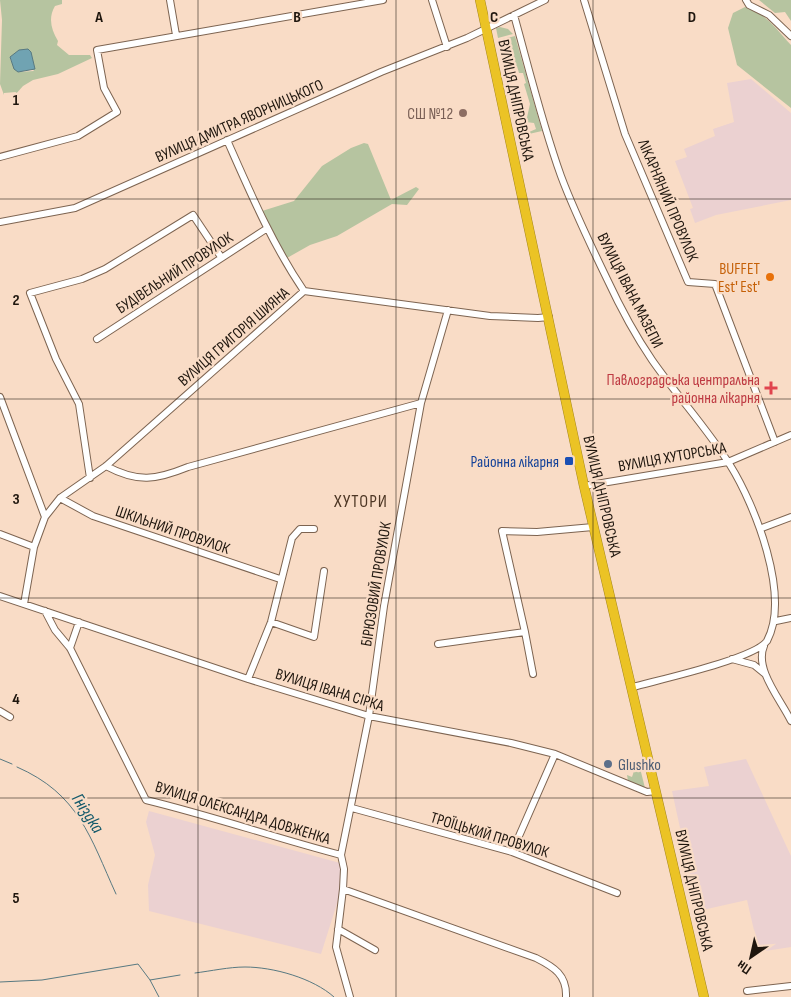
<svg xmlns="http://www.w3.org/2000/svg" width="791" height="997" viewBox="0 0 791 997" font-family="'Sofia Sans Condensed',sans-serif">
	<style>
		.industrial { fill: #ebd1d1 }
		.green { fill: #b6c4a0; fill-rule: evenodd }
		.water { fill: #70a3b2; stroke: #587981 }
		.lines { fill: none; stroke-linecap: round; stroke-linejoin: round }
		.stream { stroke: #587981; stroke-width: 1 }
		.minor-casing { stroke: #7d6451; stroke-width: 8 }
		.highway-casing { stroke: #a4861d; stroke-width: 10 }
		.minor { stroke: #fff; stroke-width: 6 }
		.highway { stroke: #ebc325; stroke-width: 9 }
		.grid { fill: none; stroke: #1f160e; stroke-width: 1; stroke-opacity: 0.55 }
		.education-dot { fill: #8d6e63; stroke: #f9dcc6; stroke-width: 2 }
		.food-dot { fill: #e8710a; stroke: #f9dcc6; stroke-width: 2 }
		.health-dot { fill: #e0444e; stroke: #f9dcc6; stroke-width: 2 }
		.transit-dot { fill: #1a4fb4; stroke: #f9dcc6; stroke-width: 2 }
		.service-dot { fill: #5c6f8a; stroke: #f9dcc6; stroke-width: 2 }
		.labels { text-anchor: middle; stroke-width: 4.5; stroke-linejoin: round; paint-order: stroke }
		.street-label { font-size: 16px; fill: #1f160e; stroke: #f9dcc6 }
		.education-label { font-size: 16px; fill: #785e54; stroke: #f9dcc6; text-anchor: end }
		.food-label { font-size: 16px; fill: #c56008; stroke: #f9dcc6; text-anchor: end }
		.health-label { font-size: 16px; fill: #be3a42; stroke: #f9dcc6; text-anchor: end }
		.transit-label { font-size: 16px; fill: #164399; stroke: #f9dcc6; text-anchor: end }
		.service-label { font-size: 16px; fill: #4e5e75; stroke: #f9dcc6; text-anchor: start }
		.neighbourhood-label { font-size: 18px; letter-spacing: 1px; fill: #4e3725; stroke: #f9dcc6 }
		.water-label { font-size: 18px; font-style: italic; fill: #145a6b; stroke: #f9dcc6 }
		.grid-label { font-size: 16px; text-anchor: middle; font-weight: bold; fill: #1f160e; stroke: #f9dcc6; stroke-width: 4.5; stroke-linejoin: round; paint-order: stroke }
	</style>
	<rect width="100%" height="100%" fill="#f9dcc6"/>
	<path class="industrial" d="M751,79L791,113V200L716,215L695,223L690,209L693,208L675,161L687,157L684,149L715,136L713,129L734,122L727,83Z
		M746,759L791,856V947L759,952L747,900L698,911L672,791L709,786L704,767Z
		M149,811L340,863V894L321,954L149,911L148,885L155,855L146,822Z"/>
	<path class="green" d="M0,0H62V4L55,6C48,18 51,29 58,41L57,45L69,55H90L92,58L58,74L33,80L23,86L15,95L16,92L4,93V95L0,84L2,20ZM19,50L34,71L18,72L10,59Z
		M759,0H791V21L785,12L775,13Z
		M745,7C765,12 777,30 791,45V108L737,65L728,28L733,13Z
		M500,27L508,29L513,34L498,38L496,28Z
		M515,36L542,131L520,136L536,129L534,123L526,122L530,104L524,84L526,83L523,73H519L517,66L504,68L498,40Z
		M364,143L368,144L391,200L416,187L419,189L407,205L392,204L337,236L310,245L287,258L269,229L262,211L294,201L322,166L351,148Z
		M638,760L645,788L628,781L627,775L632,777L635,768L630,766V763Z"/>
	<path class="water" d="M28,49L31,52L35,69L18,72L14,69L10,57L19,50Z"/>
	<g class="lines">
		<path class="stream" d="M0,759L12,764
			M17,767C79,794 90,837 116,894
			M195,973C211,971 229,967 245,967C273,967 313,978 334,997
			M0,982L42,980L138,964L150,980
			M159,997L150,980L180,975"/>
		<defs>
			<path id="minor" d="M170,0L176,35
				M432,0L447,47
				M584,0L625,134L688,282L715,284L775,442
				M746,0L749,5L769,15L791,36
				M514,15C529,69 542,123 561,176C574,211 591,246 607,279C620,307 635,335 652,360C677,396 707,428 730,465C755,505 791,596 767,641C754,659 658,680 633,687
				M227,140C250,192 272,244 304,291
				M0,157L78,136L117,112L104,88L97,50L383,0
				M0,222L75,208L381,72L467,38L545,0
				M97,339L266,229
				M0,397L45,517
				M421,403L448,310
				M106,466C138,483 156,480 188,467L421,403L384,606L369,716L341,855
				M90,478L79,404L56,359L30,293L82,279L105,269L193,215L221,257
				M584,486L728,462L791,435
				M60,498L93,516L280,579
				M762,528L791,517
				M0,534L34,547L45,517L60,498L106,466L304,291L490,316L538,318L549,317
				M0,596L248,679L369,716L511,743L555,754L647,792L656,791
				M24,604L34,547
				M45,611L55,630L70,648L146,800C212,816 276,838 341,855L344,869L343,889L536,958C554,967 567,975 566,997
				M776,621L791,618
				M271,622L314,637L324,571
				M525,632L502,531L537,532L593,527
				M438,644L525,632L533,674
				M764,646C754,669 781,700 791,721
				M70,648L79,622
				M732,659L754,665L765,674
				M248,679L271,622L292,538L300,529H314
				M0,711L10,717
				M352,808L512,852L617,893
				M512,852L555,754
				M343,889L336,947L350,997
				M338,929L375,950
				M747,991L791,986"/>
			<path id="highway" d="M480,0L584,486L704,997"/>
		</defs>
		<use href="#minor" class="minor-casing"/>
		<use href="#highway" class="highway-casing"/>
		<use href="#minor" class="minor"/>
		<use href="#highway" class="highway"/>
	</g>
	<path class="grid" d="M198,0V997M396,0V997M593,0V997M0,199H791M0,399H791M0,598H791M0,798H791"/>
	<circle class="education-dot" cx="463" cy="113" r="5"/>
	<circle class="food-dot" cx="770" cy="277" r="5"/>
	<path class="health-dot" d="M768.5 380.5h5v5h5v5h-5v5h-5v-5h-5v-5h5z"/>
	<rect class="transit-dot" x="564" y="456" width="10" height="10" rx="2.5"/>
	<circle class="service-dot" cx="608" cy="764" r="5"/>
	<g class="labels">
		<g class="street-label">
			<text transform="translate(517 100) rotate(78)" y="6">ВУЛИЦЯ ДНІПРОВСЬКА</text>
			<text transform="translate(239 120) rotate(-24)" y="6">ВУЛИЦЯ ДМИТРА ЯВОРНИЦЬКОГО</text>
			<text transform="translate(669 200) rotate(67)" y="6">ЛІКАРНЯНИЙ ПРОВУЛОК</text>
			<text transform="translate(174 272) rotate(-33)" y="6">БУДІВЕЛЬНИЙ ПРОВУЛОК</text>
			<text transform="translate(631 290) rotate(63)" y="6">ВУЛИЦЯ ІВАНА МАЗЕПИ</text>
			<text transform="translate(233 336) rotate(-41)" y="6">ВУЛИЦЯ ГРИГОРІЯ ШИЯНА</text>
			<text transform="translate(672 456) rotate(-10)" y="6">ВУЛИЦЯ ХУТОРСЬКА</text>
			<text transform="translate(603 496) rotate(77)" y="6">ВУЛИЦЯ ДНІПРОВСЬКА</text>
			<text transform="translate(173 529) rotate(19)" y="6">ШКІЛЬНИЙ ПРОВУЛОК</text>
			<text transform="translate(375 584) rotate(-81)" y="6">БІРЮЗОВИЙ ПРОВУЛОК</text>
			<text transform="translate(330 689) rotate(17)" y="6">ВУЛИЦЯ ІВАНА СІРКА</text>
			<text transform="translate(243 812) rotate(17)" y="6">ВУЛИЦЯ ОЛЕКСАНДРА ДОВЖЕНКА</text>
			<text transform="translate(490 834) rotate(17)" y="6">ТРОЇЦЬКИЙ ПРОВУЛОК</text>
			<text transform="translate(695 890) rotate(77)" y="6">ВУЛИЦЯ ДНІПРОВСЬКА</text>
		</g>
		<g class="education-label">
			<text x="453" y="119">СШ №12</text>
		</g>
		<g class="food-label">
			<text x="760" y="274">BUFFET<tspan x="760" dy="18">Est' Est'</tspan></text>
		</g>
		<g class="health-label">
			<text x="760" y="385">Павлоградська центральна<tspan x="760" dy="18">районна лікарня</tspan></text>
		</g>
		<g class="transit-label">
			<text x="559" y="467">Районна лікарня</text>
		</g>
		<g class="service-label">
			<text x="618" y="770">Glushko</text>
		</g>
		<g class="neighbourhood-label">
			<text x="361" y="507">ХУТОРИ</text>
		</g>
		<g class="water-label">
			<text transform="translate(88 813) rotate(57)" y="6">Гніздка</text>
		</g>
	</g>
	<g class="grid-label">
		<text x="99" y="22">A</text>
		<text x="297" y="22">B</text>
		<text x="494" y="22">C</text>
		<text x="692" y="22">D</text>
		<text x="16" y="105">1</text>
		<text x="16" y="305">2</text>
		<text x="16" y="504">3</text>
		<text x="16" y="704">4</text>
		<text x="16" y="903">5</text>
	</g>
	<g transform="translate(751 957) rotate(214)" stroke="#f9dcc6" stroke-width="4" paint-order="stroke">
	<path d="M0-4L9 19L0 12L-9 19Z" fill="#1f160e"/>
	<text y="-8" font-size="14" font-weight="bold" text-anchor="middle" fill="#1f160e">Пн</text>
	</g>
</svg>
